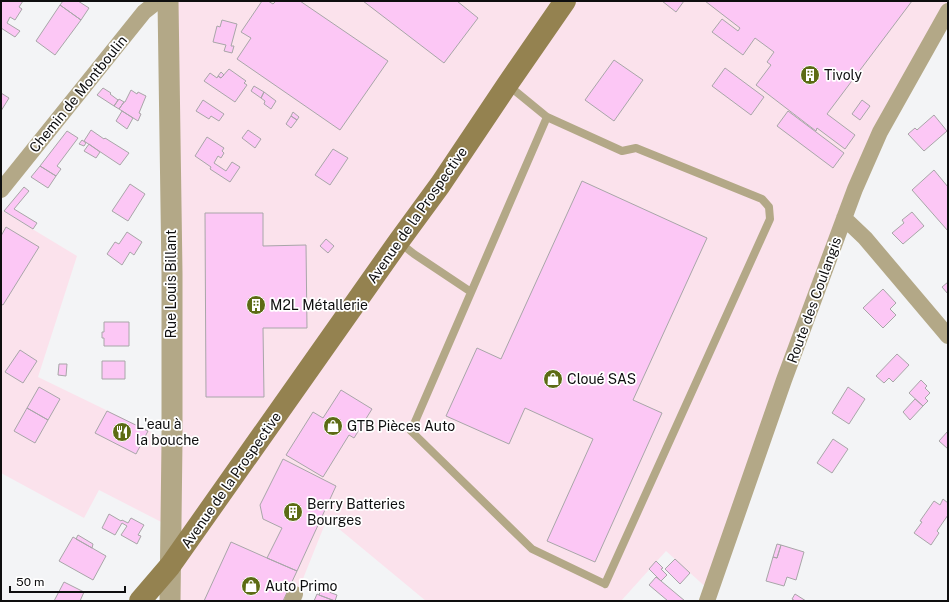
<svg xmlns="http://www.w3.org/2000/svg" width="949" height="602" viewBox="0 0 949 602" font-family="'Public Sans',sans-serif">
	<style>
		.industrial { fill: #fbe2ec }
		.building { fill: #fcc7f5; stroke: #a8a6a8 }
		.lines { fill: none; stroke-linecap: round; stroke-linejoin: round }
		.service { stroke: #b3a887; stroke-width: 8 }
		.minor { stroke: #b3a887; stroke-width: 16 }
		.tertiary { stroke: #b3a887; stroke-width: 21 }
		.secondary { stroke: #948250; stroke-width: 22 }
		.labels { text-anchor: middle; stroke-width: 3.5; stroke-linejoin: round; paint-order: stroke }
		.poi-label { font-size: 14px; fill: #0e0e0f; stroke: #fff; text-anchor: start }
		.street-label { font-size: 14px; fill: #0e0e0f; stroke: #fff }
	</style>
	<rect width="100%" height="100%" fill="#f3f4f6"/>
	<path class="industrial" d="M168,1H948V11L880,132L710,591L666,551L621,601H426L327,519L294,601H170L171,527L99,490L84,518L1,473V210L77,256L38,377L172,442Z"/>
	<path class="building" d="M1,1H23L19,7L22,9L15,20L10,17L7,23L20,31L15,37L1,28Z
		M63,1H78L89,8L81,20L60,5Z
		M262,1H268L273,4L276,1H300L388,61L340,130L237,59L251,38L241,32Z
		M363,1H457L478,18L444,63Z
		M662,1H684L676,12Z
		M705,1H912L827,114L855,135L845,149L817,128L816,131L756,85L771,65L767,62L774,52L755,38L743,55L712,32L722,19L738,31L740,28Z
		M60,5L81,20L55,55L36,41Z
		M222,20L237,24L231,46H234L232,53L224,51L226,45L213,42L217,26L220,27Z
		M614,60L643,80L614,121L585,100Z
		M725,68L764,97L751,115L712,86Z
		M229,69L246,81L244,83L247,85L235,102L204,81L210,73L217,78L218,76L221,78Z
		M221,72L224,75L221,78L218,76Z
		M254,86L264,92L261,98L251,91Z
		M103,88L111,93L110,94L118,100L114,106L97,95Z
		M131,90L137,94L138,92L146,96L139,113L141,114L138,121L119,109L124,102H125Z
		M264,92L276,101L271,109L264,104L265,101L261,98Z
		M1,93L9,98L1,111Z
		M119,99L124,102L119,109L114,106Z
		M203,100L224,114L219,121L211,116L209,119L196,111Z
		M862,100L870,106L860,120L852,114Z
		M122,111L133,118L127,129L116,121Z
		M788,111L844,153L833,168L777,126Z
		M293,112L299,117L297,120L291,116Z
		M934,115L947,131L924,151L908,134L915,128L917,130Z
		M291,116L297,120L291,128L286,124Z
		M91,130L104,139L105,138L129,153L120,165L84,141Z
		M248,130L261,139L255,148L242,138Z
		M67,131L78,138L57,166L61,169L56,176L40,166Z
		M207,137L224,148L222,151L224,153L221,158L218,156L214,163L226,171L232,162L240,167L230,182L210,169L211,167L195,156Z
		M82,140L86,143L84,146L79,144Z
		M89,144L100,152L96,158L84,151Z
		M333,149L348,158L330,185L315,175Z
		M40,166L56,176L48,188L31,177Z
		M934,170L948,187V231L912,190Z
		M582,181L707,238L633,400L662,413L595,562L547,541L593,439L525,408L509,444L446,416L477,348L501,359Z
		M130,184L145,194L128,221L112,211Z
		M24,187L29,191L14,209L37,223L33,229L4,211Z
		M912,212L924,226L903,244L892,233L904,223L902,220Z
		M205,213H263V246L306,245L307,328H263L264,397H206Z
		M6,227L39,247L3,305L1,304V236Z
		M127,232L142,242L134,255L130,252L122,265L107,254L115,242L119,244Z
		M326,239L334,246L328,253L320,246Z
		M948,282V294L942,287Z
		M883,289L896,303L890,309L896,315L883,328L863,308Z
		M104,322H129V346H104V338H102V332H104Z
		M20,350L37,361L23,383L5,372Z
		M897,354L909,365L893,382L889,378L884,383L876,376Z
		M102,361H125V379H102Z
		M59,364H67L66,376L58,375Z
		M921,380L927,386L925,388L930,393L925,398L928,401L923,406L909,393Z
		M39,387L60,399L48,420L27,408Z
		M848,387L865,399L849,424L832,413Z
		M341,390L372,409L354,438L349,435L323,477L286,455L313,412L323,418Z
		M915,399L923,406L910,420L903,412Z
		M27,408L48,420L35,443L14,431Z
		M107,411L148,431L136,454L95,433Z
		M948,431V449L939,441Z
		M833,439L848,449L832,473L817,463Z
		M283,459L336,486L297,571L267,558L282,528L263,519L260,505Z
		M943,499L948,503V515L937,531L939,533L931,545L914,533L922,522L920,521L934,501L940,505Z
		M109,514L121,521L122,520L128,523L131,518L144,525L138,535L141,536L137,544L121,535L127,526L122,523L115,535L102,528Z
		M78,535L93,544L92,548L76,539Z
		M73,537L106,556L93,580L59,561Z
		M231,542L267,558L297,571L283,601H204Z
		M777,544L781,545L777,558L773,557Z
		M781,545L804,552L796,580L787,577L784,586L766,581L773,557L777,558Z
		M675,559L690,573L680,584L665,569Z
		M656,561L663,568L661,569L667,575L661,581L649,569Z
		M656,577L661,581L685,601H668L649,585Z
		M64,582L84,592L80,601H54Z
		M321,589L337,595L335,601L319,595Z
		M317,594L319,595L335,601H314Z
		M795,594L806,601H795L792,599Z"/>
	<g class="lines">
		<path class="service" d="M508,85L547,117L622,151L636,148L762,199L769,207L770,219L605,584L532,549L411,431L547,117
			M399,242L414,254L471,292"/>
		<path class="minor" d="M1,190L144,12L158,1
			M844,218L865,238L948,336
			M292,601L295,594
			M707,601L784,380L855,189L880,132L948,11"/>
		<path class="tertiary" d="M168,1L172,273V442L170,601"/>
		<path class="secondary" d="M140,601L170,566L399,241L440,185L507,85L565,1"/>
	</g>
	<defs>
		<symbol id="building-disc" viewBox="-11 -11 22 22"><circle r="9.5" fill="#5c6b14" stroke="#fff"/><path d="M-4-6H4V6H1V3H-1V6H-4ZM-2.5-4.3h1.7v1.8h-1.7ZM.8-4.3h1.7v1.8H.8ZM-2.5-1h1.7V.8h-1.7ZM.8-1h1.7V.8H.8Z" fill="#fff"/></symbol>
		<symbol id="shop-disc" viewBox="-11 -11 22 22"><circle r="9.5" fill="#5c6b14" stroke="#fff"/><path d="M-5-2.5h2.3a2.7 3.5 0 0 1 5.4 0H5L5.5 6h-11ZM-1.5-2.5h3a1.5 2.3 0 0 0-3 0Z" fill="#fff"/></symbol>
		<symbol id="restaurant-disc" viewBox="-11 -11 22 22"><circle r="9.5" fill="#5c6b14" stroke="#fff"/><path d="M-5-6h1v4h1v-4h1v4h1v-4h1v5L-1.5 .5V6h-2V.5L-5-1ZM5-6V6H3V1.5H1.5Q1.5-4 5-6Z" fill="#fff"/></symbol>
	</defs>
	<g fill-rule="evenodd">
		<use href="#building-disc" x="799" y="64" width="22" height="22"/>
		<use href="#building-disc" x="245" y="294" width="22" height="22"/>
		<use href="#shop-disc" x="542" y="368" width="22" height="22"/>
		<use href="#shop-disc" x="322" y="415" width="22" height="22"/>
		<use href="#restaurant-disc" x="111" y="421" width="22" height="22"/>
		<use href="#building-disc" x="282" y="501" width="22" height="22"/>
		<use href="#shop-disc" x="240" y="575" width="22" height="22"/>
	</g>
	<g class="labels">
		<g class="poi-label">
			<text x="824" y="80">Tivoly</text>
			<text x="270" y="310">M2L Métallerie</text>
			<text x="567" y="384">Cloué SAS</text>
			<text x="136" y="429">L'eau à<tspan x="136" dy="16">la bouche</tspan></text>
			<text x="347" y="431">GTB Pièces Auto</text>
			<text x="307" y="509">Berry Batteries<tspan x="307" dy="16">Bourges</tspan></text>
			<text x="265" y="591">Auto Primo</text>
		</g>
		<g class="street-label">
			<text transform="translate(78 94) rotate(-51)" y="5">Chemin de Montboulin</text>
			<text transform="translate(417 215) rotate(-55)" y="5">Avenue de la Prospective</text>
			<text transform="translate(171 284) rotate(-90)" y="5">Rue Louis Billant</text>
			<text transform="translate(814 300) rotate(-70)" y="5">Route des Coulangis</text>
			<text transform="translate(231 480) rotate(-55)" y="5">Avenue de la Prospective</text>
		</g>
	</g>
	<rect width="949" height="602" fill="none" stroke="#0e0e0f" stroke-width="4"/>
	<path d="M10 586v6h115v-6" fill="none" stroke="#0e0e0f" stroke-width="2"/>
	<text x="16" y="586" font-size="12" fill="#0e0e0f" stroke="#ffffff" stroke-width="3" paint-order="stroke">50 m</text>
</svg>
